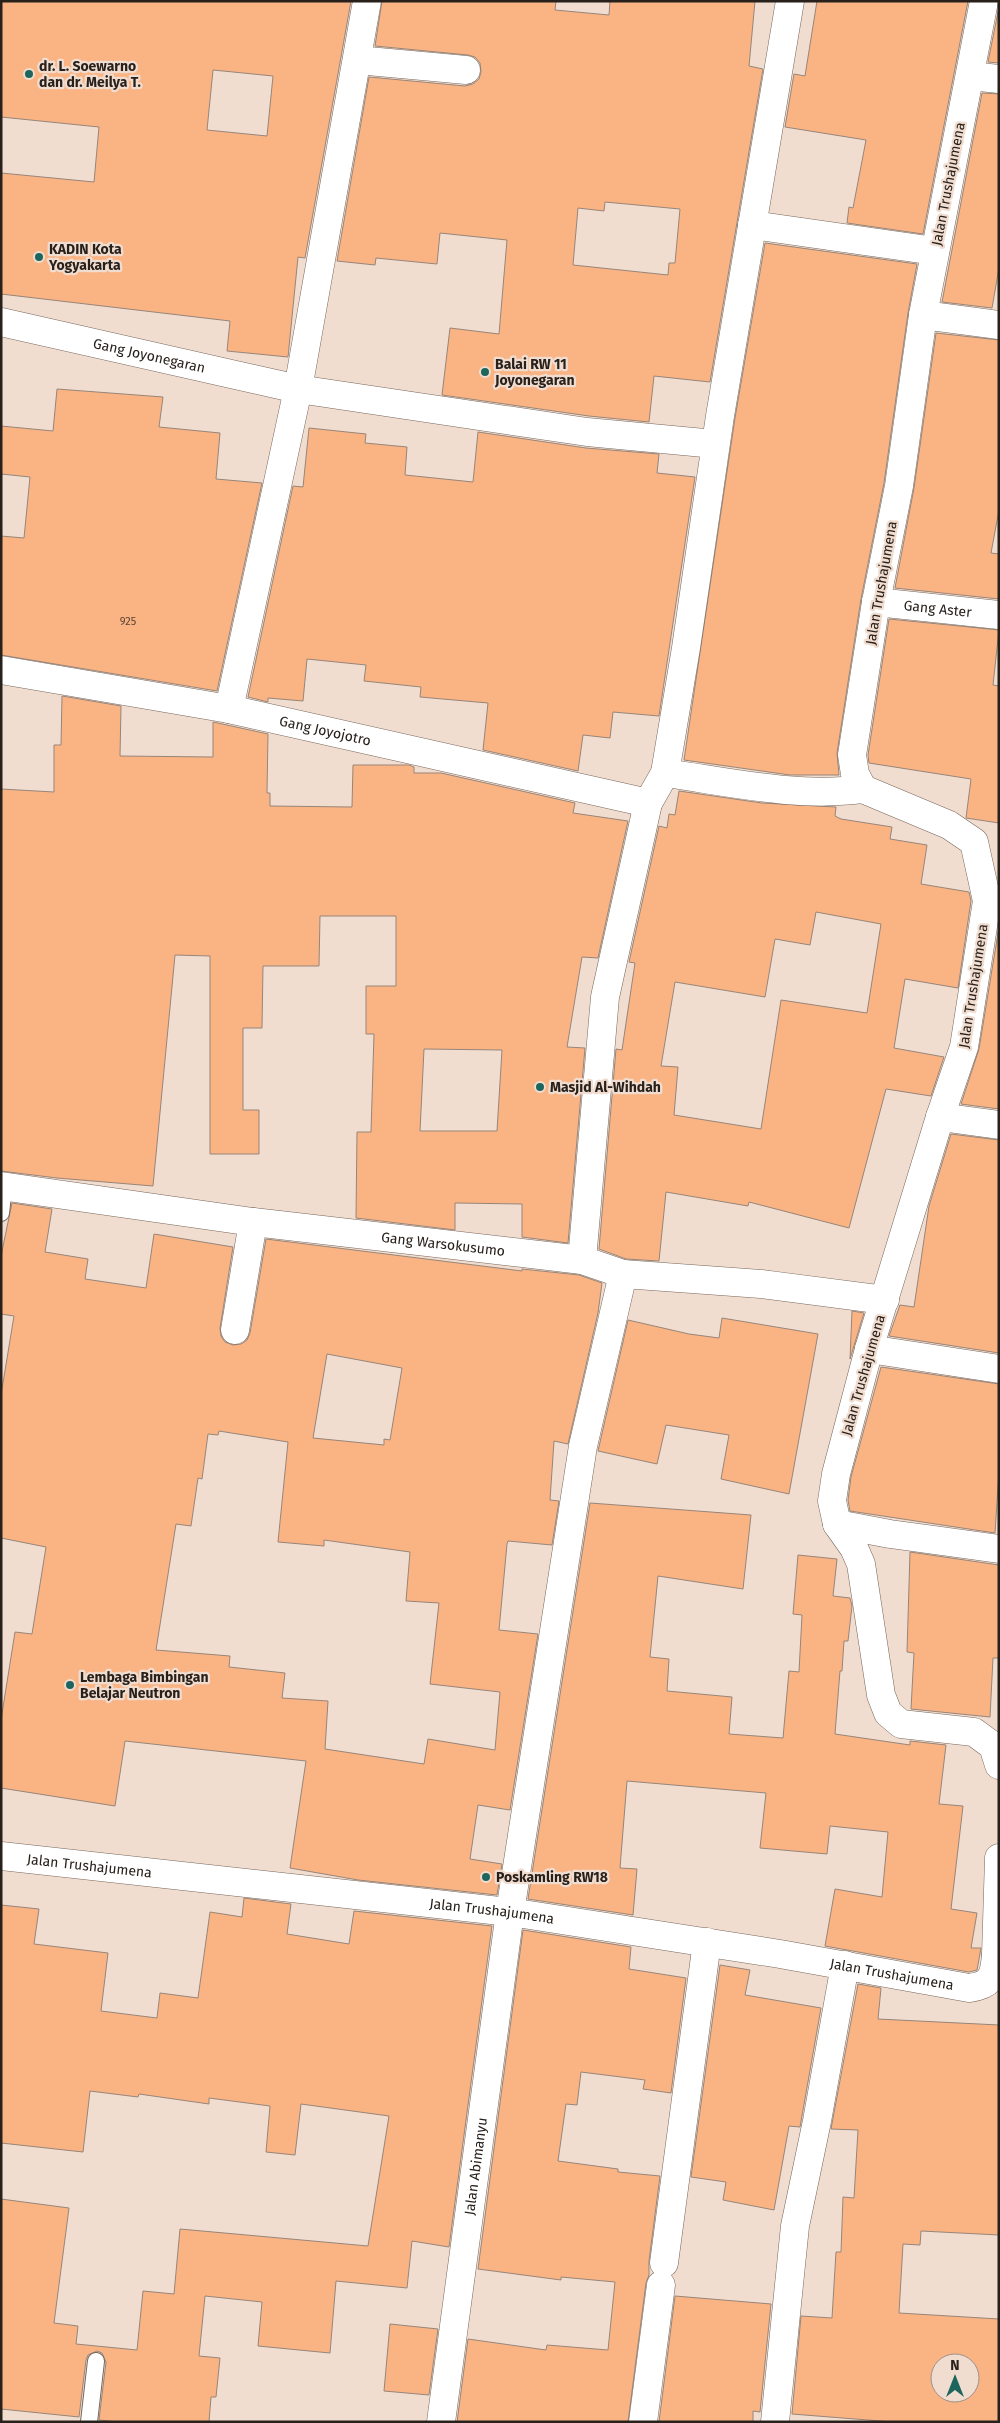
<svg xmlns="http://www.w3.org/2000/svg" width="1000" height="2423" viewBox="0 0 1000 2423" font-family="'Fira Sans',sans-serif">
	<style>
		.building { fill: #fab484; stroke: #978579; fill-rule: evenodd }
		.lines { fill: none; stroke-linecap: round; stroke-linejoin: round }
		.service-casing { stroke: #78675b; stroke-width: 18 }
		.minor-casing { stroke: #78675b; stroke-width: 29 }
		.service { stroke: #fff; stroke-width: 16 }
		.minor { stroke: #fff; stroke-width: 28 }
		.poi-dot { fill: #1d665d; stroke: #f1ddd0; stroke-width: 2 }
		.labels { text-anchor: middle; stroke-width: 4.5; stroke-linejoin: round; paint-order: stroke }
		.number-label { font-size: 11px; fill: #5c4535 }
		.poi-label { font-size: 14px; font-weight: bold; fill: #27201b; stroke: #f1ddd0; text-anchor: start }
		.street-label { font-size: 14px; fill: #27201b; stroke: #f1ddd0 }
	</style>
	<rect width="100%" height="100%" fill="#f1ddd0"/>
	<path class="building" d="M1,1H351L305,258L298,257L288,357L227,351L230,321L1,294V173L94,182L99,127L1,117ZM213,70L273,76L267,136L207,130Z
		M382,1H556L555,10L609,15L610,1H755L749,66L763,69L710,382L654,376L649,422L589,416L442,395L450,328L499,334L507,240L440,233L437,264L376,258L375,265L337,261L369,77L465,86L473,84L479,79L481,72L480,63L475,57L468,55L375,46ZM605,202L680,209L675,263H669L668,275L573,265L578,208L604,211Z
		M817,1H968L923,234L847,223L849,207L853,208L866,140L785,127L794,74L805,76Z
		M999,7V63L988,62Z
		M982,93L999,94V268L992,308L942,302Z
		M765,243L917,264L908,313L884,483L861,599L837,753L839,775H790L684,760L735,418Z
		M936,333L999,340V510L991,553L999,554V599L895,588L914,488Z
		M57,389L163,397L159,427L220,433L216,479L262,483L217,691L1,655V536L24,538L30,477L1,474V426L53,431Z
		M309,428L366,434L365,443L407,447L405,475L473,482L478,432L586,448L659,454L657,473L695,477L659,716L613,712L610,738L583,735L578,771L483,750L488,703L420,697L421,687L364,681L366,665L307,659L303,701L268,698V702L248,697L293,486L303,487Z
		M889,619L999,630L993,685L999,686V823L966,818L971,779L869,763L868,755Z
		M62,696L121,706L120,756L213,757V722L268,734L267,793H270V806L352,807L353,765H409L414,767V773H441L575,803L573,813L628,821L598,958L582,957L567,1047L585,1048L568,1243L522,1237V1204L455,1203V1230L356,1218L357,1132H371L374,1034H366V986H396V916H320L319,966H263L262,1028H243V1110H259V1154H210V956L175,955L153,1186L57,1178L1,1171V789L54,792V745H61ZM424,1049L502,1050L497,1131H420Z
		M679,791L762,803L836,807L835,816L841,819L892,827L890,839L927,845L921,884L969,892L971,901L958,988L905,979L894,1048L944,1057L931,1096L886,1089L849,1228L749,1202L748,1206L666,1192L659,1261L626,1259L599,1249L616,1049L622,1050L635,963L629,962L659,826L667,828L669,814L675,815ZM816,912L881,924L867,1013L781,1000L761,1129L674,1115L678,1067L661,1066L675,982L765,997L775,939L810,945Z
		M999,927V1109L961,1104L979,1049Z
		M951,1134L999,1140V1353L889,1336L900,1305L914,1307L929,1206Z
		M12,1203L52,1209L45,1252L88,1259L85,1279L146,1288L154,1234L233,1247L220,1328L221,1336L225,1342L233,1345L241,1344L247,1340L250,1333L266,1239L522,1271V1269L579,1275L602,1283L598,1313L568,1444L554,1441L550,1500L559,1501L552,1545L508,1541L507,1544L499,1630L538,1634L510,1810L478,1805L470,1859L502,1864L497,1895L358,1880L290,1868L306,1761L125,1741L115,1806L1,1788V1720L15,1632L32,1634L46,1547L1,1538V1395L14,1316L1,1314V1256ZM327,1354L402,1368L390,1440L384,1439V1445L313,1438ZM219,1431L288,1442L278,1542L324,1546V1540L410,1552L406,1601L439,1603L430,1684L500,1692L495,1750L428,1739L424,1764L325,1749L328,1701L282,1698L285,1673L229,1667L230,1656L156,1650L176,1524L191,1526L198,1478L202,1479L208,1434L218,1435Z
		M852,1311L864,1313L850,1359Z
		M722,1318L818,1334L789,1494L721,1479L729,1435L666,1425L657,1464L598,1451L628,1320L689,1334L719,1338Z
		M881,1367L999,1384V1472L995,1533L850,1511L848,1500L851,1477Z
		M590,1503L751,1515L743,1589L658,1576L650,1657L669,1659L667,1691L732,1697L729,1734L783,1738L789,1671L799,1672L802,1615L793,1614L798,1555L837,1559L833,1596L850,1598L852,1606L848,1641H844L842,1671H840L835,1734L910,1745V1741L946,1745L939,1804L963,1806L951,1909L977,1913L971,1948H981L977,1970L969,1972L825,1946L835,1889L882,1897L888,1832L830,1826L827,1854L760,1848L766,1793L627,1781L620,1868L637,1869L633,1915L528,1899Z
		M910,1552L999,1565V1658H993L990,1717L911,1709L914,1653L907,1652Z
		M244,1898L291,1904L287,1934L349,1944L354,1911L492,1926L449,2247L412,2241L407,2288L336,2281L330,2353L258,2346L262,2302L205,2296L199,2356L220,2358L216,2397H211L209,2422H119L99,2420L106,2362L102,2353L97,2351L88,2355L86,2360L79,2417L1,2409V2199L69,2208L54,2323L78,2326L76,2344L137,2350L143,2291L174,2294L180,2229L368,2246L389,2116L301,2104L295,2155L266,2152L270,2106L209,2098V2104L139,2094L138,2097L90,2091L83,2152L1,2143V1905L39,1909L34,1944L108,1953L101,2011L157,2018L160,1993L198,1998L210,1912L242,1917Z
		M523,1930L631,1947L629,1969L686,1978L671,2093L643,2089L645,2080L581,2072L577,2105L566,2104L558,2161L618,2169V2172L660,2176L649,2261V2275L646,2283L628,2422H457L468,2339L546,2350L547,2345L608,2350L615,2282L561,2277V2280L478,2269Z
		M720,1965L750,1970L745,1995L821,2008L800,2127L789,2126L774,2210L723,2200L726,2182L691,2177Z
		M858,1984L881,1988L878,2019L999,2025V2235L921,2231L920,2245L903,2244L899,2313L999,2319V2422H893L792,2414L801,2316L832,2318L836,2252H841L843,2197L854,2198L858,2130L831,2129ZM940,2363H970V2393H940Z
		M675,2296L771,2304L760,2412L753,2411V2422H659Z
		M390,2324L438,2329L429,2395L384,2391Z"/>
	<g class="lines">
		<defs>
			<path id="service" d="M1,1213L4,1187
				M89,2422L96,2361"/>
			<g id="minor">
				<path d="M984,1L923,315L899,486L876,602L852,755L855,774L863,789L949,825L974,842L987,901L964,1047L940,1117L869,1349L836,1474L832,1501L837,1524L854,1548L861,1564L881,1695L888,1713L901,1724L974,1732L993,1746L999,1765"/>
				<path d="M357,60L466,70"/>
				<path d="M970,76L999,79"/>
				<path d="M752,225L935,251"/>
				<path d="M923,315L999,325"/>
				<path id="s1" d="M1,322L298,389L587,432L715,444"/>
				<path id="s2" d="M876,602L999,615"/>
				<path id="s3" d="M1,670L229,709L648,803"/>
				<path d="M229,709L298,389L367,1"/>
				<path d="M665,773C730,782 798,798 863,789"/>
				<path d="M940,1117L999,1125"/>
				<path id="s4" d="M1,1186L253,1222L582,1260L623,1274L761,1284L885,1300"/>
				<path d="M582,1260L605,997L648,803L665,773L686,648L720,416L790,1"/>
				<path d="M235,1330L253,1222"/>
				<path d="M869,1349L999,1369"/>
				<path d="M837,1524L890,1534L999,1549"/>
				<path id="s5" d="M1,1856L510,1912L780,1954L969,1988C992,1985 994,1976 996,1955L999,1956"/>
				<path d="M996,1955L999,1858"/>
				<path d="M664,2263L707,1942"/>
				<path id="s6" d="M441,2422L510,1912L583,1446L623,1274"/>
				<path d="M643,2422L661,2285"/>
				<path d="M775,2422L795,2226L817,2121L845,1965"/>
			</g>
		</defs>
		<use href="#service" class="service-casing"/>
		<use href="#minor" class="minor-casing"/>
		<use href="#service" class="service"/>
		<use href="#minor" class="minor"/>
	</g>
	<g class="poi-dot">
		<circle cx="29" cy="74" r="5"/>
		<circle cx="39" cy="257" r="5"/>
		<circle cx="485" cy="372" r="5"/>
		<circle cx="540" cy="1087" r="5"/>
		<circle cx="70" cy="1685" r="5"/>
		<circle cx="486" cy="1877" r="5"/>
	</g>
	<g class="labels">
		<g class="number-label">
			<text x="128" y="625">925</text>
		</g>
		<g class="poi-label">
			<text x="39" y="71">dr. L. Soewarno<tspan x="39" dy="16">dan dr. Meilya T.</tspan></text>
			<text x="49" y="254">KADIN Kota<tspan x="49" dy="16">Yogyakarta</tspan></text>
			<text x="495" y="369">Balai RW 11<tspan x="495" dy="16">Joyonegaran</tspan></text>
			<text x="550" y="1092">Masjid Al-Wihdah</text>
			<text x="80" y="1682">Lembaga Bimbingan<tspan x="80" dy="16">Belajar Neutron</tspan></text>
			<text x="496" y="1882">Poskamling RW18</text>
		</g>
		<g class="street-label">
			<text transform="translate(948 184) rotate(-79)" y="5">Jalan Trushajumena</text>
			<text dy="5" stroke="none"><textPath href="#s1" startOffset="152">Gang Joyonegaran</textPath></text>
			<text transform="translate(881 583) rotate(-80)" y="5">Jalan Trushajumena</text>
			<text dy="5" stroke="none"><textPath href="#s2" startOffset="62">Gang Aster</textPath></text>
			<text dy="5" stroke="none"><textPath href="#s3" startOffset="330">Gang Joyojotro</textPath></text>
			<text transform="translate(973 986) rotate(-81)" y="5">Jalan Trushajumena</text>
			<text dy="5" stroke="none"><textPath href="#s4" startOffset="446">Gang Warsokusumo</textPath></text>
			<text transform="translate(863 1375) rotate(-74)" y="5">Jalan Trushajumena</text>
			<text dy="5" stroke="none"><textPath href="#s5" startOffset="89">Jalan Trushajumena</textPath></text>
			<text dy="5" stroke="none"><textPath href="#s5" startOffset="494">Jalan Trushajumena</textPath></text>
			<text dy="5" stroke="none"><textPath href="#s5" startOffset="899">Jalan Trushajumena</textPath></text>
			<text dy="5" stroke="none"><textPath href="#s6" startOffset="258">Jalan Abimanyu</textPath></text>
		</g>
	</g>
	<rect width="1000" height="2423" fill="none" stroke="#27201b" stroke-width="5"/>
	<g transform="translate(955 2378)"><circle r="24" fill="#f1ddd0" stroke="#a09188"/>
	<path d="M0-4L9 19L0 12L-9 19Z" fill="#1d665d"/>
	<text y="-8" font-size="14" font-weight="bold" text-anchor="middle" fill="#27201b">N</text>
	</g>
</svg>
